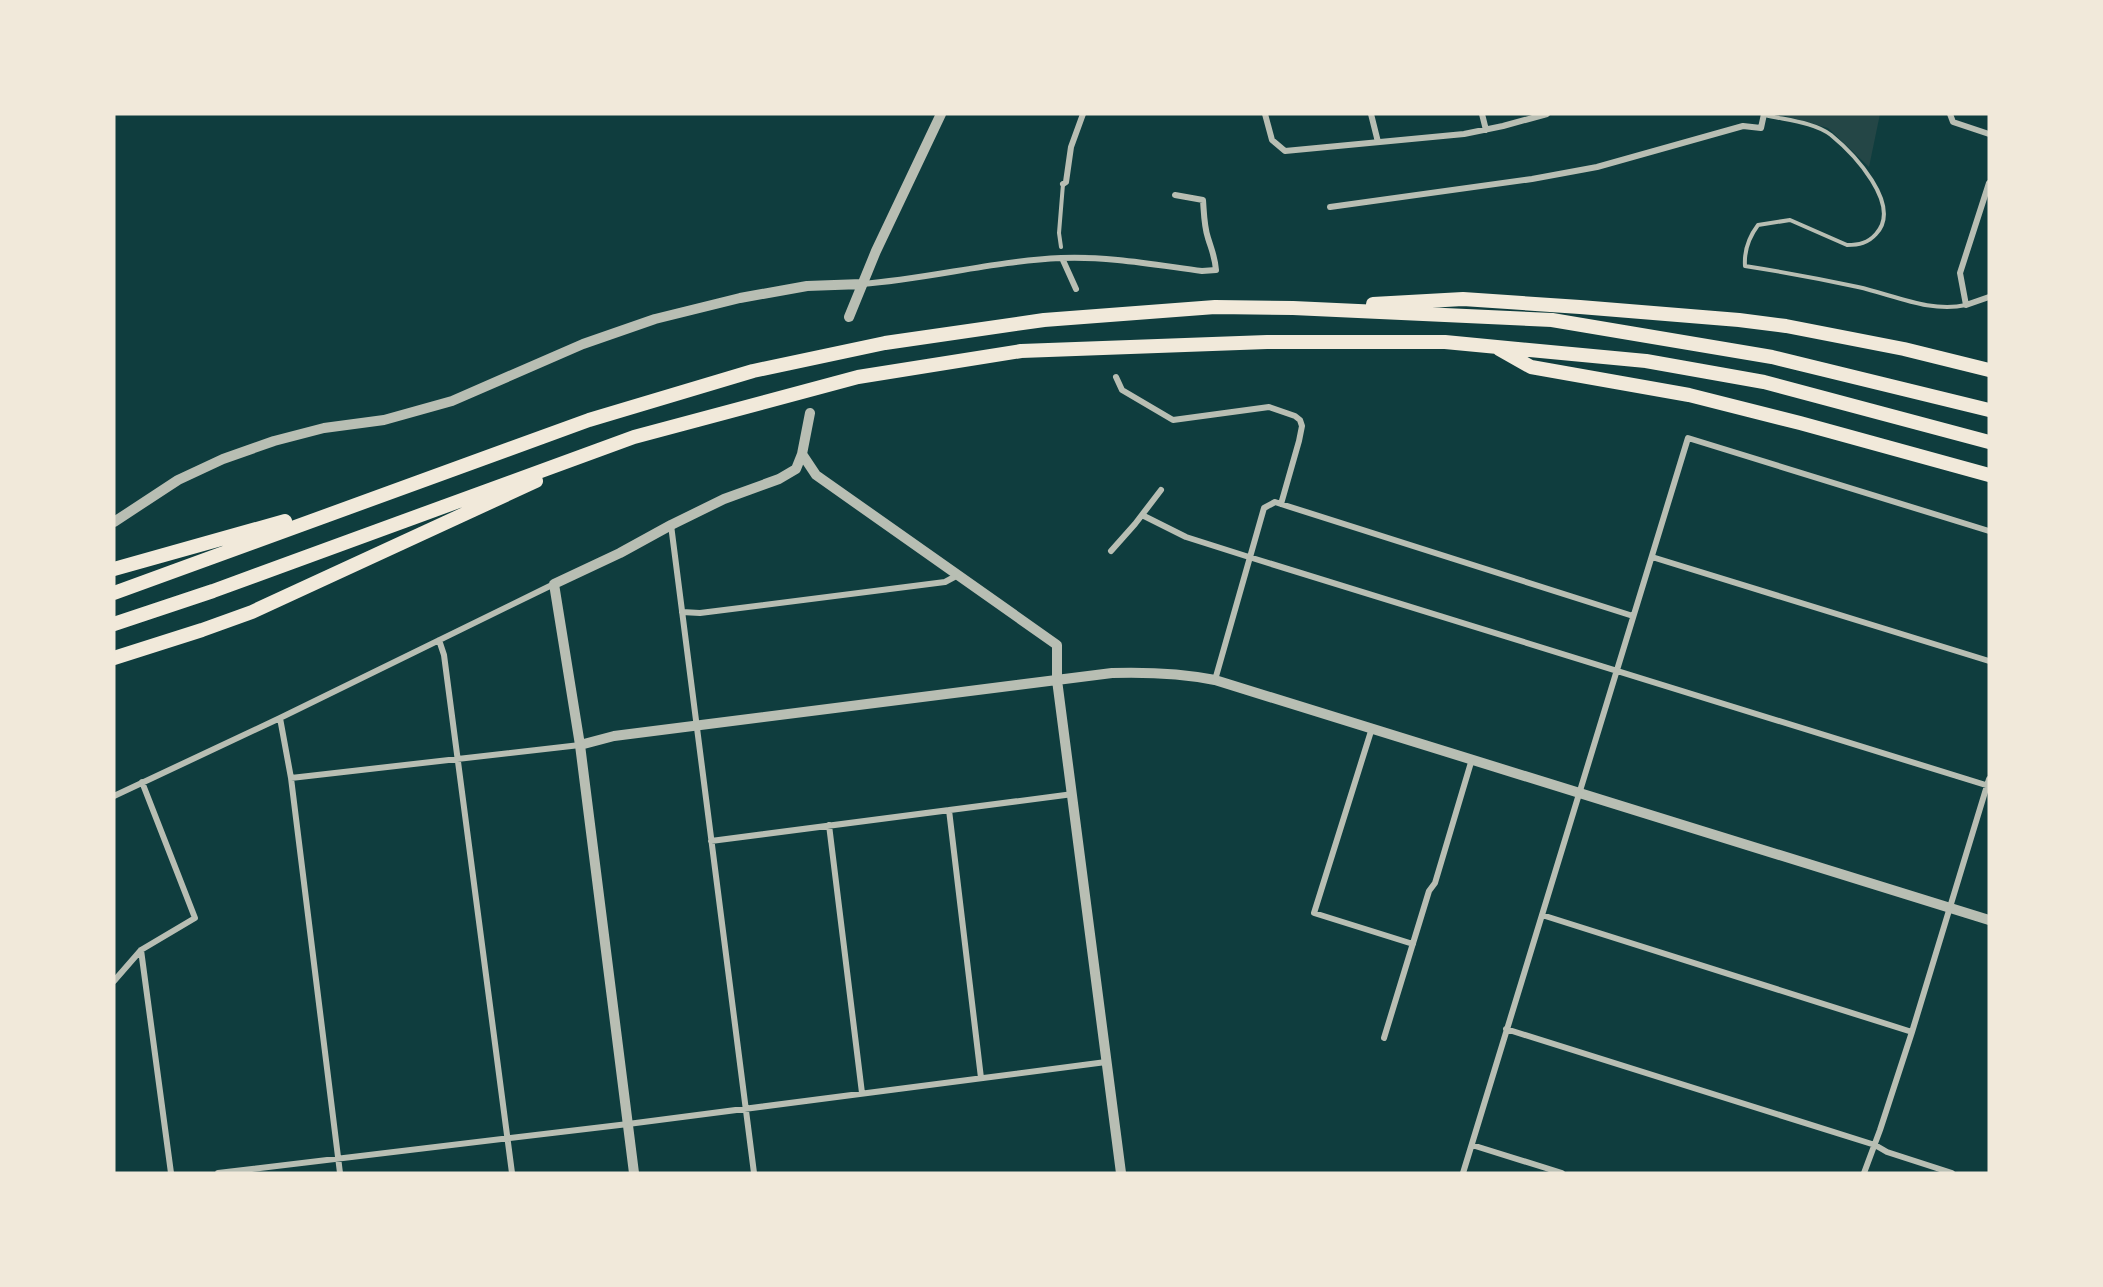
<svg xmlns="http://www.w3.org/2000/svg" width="2103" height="1287" viewBox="0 0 2103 1287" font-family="'PT Sans',sans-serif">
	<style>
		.green { fill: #244646 }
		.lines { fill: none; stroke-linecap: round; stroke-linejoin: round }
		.service { stroke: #b8beb3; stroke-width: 4 }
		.minor { stroke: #b8beb3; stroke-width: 6 }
		.tertiary { stroke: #b8beb3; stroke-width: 10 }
		.trunk { stroke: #f1e9da; stroke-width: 14 }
	</style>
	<rect width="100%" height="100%" fill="#0f3d3e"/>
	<path class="green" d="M1778,114H1880L1869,167L1828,128Z"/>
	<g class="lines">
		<path class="service" d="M1765,115C1785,120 1814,122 1831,135C1853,153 1903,205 1876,234C1868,243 1859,245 1847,245L1790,220L1758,225C1749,237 1744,251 1745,266C1783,272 1821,279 1858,287C1894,295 1930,313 1966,305
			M1061,247L1059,233L1063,184"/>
		<path class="minor" d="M1265,114L1272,140L1285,151L1464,134L1503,126L1547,114
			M1371,114L1378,142
			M1482,114L1486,130
			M1950,114L1953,122L1989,134
			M1989,183L1960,273L1966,305L1989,297
			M1063,184L1066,182L1071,147L1083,114
			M1330,207L1532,179L1597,167L1743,126L1761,128L1764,114
			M1062,258L1076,289
			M862,284C928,279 994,261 1061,258C1108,256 1156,265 1202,271L1216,270C1215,257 1212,251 1208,238C1204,226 1204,213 1203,200L1175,195
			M1116,377L1122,390L1173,420L1269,407L1295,416L1300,420L1302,426L1299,441L1281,504L1275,502L1264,508L1215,680
			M1281,504L1633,616
			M1142,515L1186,537L1249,557L1989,786
			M671,525L754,1173
			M1111,551L1135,524L1161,490
			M1652,557L1989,661
			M682,612L700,613L945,582L958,575
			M439,640L444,655L512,1173
			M280,718L291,778L340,1173
			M1372,728L1314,913L1413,944
			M291,778L580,745
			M114,796L280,718L554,584
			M949,810L981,1078
			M829,825L862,1093
			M711,841L1073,794
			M1542,915L1912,1032
			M141,950L171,1173
			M114,981L141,950L195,918L142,782
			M1506,1029L1875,1145L1887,1152L1952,1173
			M1384,1038L1429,891L1435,883L1472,759
			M1472,1145L1562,1173
			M218,1173L628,1124L1106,1062
			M1463,1173L1688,438L1989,531
			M1864,1173L1880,1130L1912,1032L1989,779"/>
		<path class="tertiary" d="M849,317L876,251L941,114
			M802,454L816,475L1057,645V680L1121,1173
			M114,522L178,480L223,459L274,441L324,428L384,420L452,401L583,344L655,319L740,298L807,286L862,284
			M580,745L614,736L1112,673C1147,672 1180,673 1215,680L1989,920
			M634,1173L580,745L554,584L620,553L671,525L724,499L779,479L796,469L802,454L810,413"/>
		<path class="trunk" d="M1373,304L1463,299L1580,307L1739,320L1786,326L1904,349L1989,370
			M1499,349L1531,367L1689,395L1800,423L1989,475
			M114,569L285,521
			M114,593L589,420L753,371L885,343L1044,320L1215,307L1293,308L1552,320L1772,357L1989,410
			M114,624L213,591L634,437L858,377L1021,351L1267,342H1445L1646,361L1764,382L1989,442
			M114,658L202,630L252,612L536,481"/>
	</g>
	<rect width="2103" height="1287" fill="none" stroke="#f1e9da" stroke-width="231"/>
</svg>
